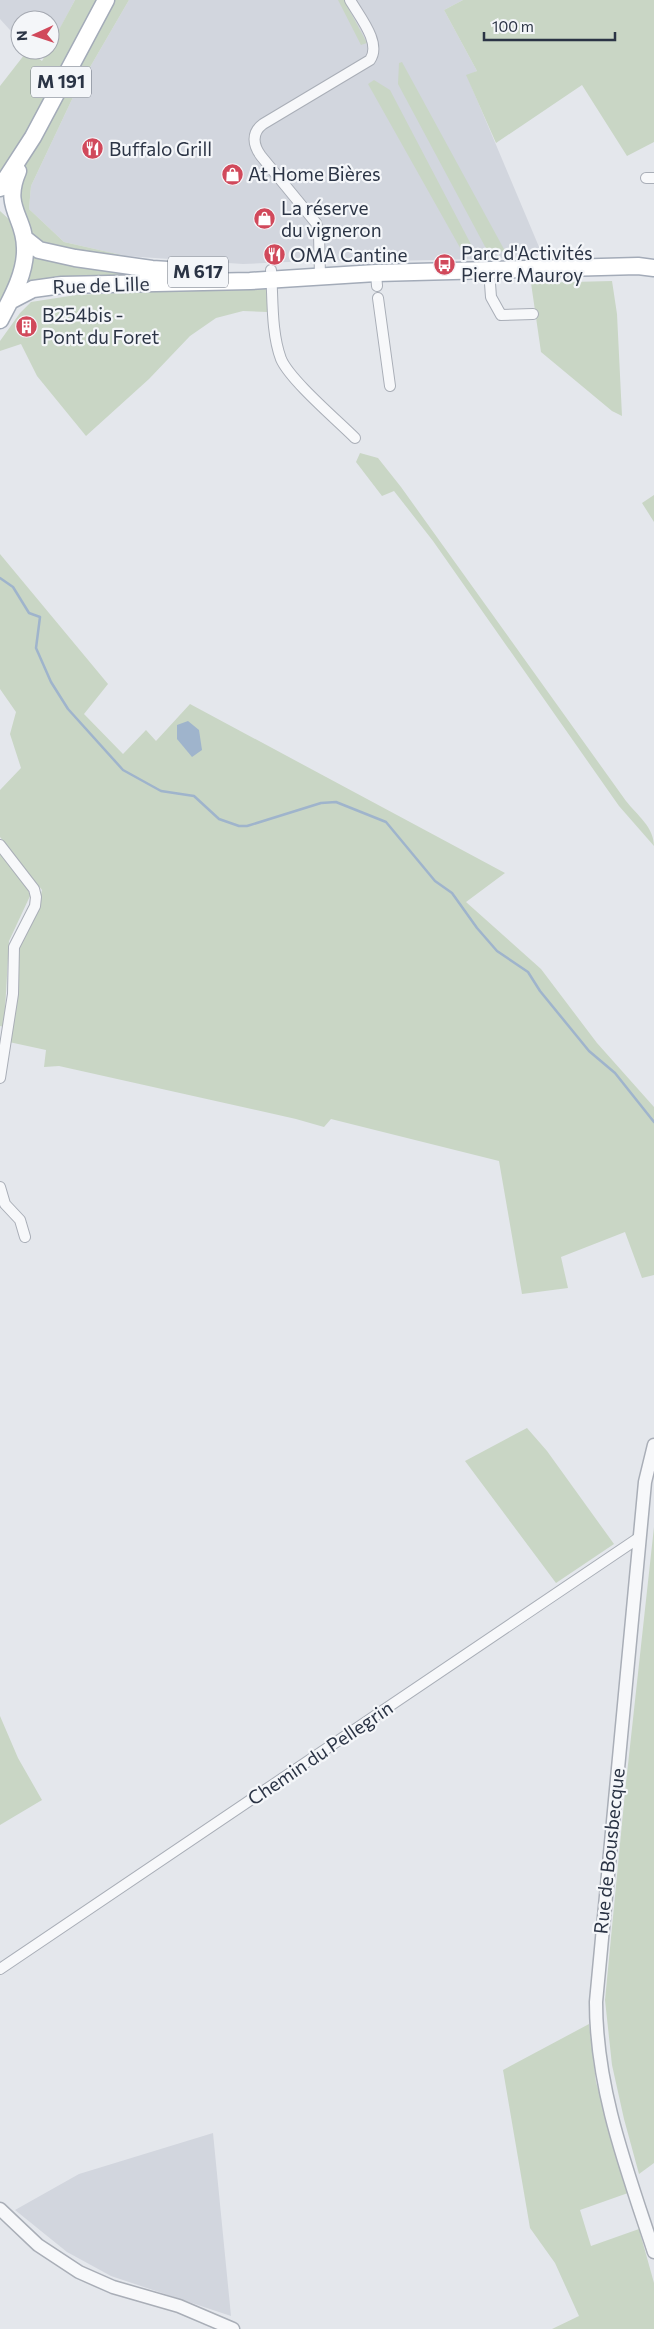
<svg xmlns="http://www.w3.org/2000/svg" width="654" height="2329" viewBox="0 0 654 2329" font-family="Commissioner,sans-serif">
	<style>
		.built { fill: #d2d6de }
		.green { fill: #c9d6c5 }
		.water { fill: #9fb4cc }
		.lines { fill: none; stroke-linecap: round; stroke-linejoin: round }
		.stream { stroke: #9fb4cc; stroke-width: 2.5 }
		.minor-casing { stroke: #a9aeb7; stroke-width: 12 }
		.tertiary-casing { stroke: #a9aeb7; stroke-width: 15 }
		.primary-casing { stroke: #a3abb8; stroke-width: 19 }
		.minor { stroke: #f7f8fa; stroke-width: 10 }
		.tertiary { stroke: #f7f8fa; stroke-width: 12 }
		.primary { stroke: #fff; stroke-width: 16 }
		.labels { text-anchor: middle; stroke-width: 4.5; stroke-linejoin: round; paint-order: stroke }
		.shield { fill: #f4f6f9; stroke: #676e7b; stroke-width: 1 }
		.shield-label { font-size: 18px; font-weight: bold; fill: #2b3445 }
		.poi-label { font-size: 19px; fill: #2b3445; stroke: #f4f6f9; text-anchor: start }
		.street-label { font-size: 19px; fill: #2b3445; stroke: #f4f6f9 }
	</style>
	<rect width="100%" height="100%" fill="#e4e7ec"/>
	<path class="built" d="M0,0H75L50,47V20H20V41L0,19Z
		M129,0H463L444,10L477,71L467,76L542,254L527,257L475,259L349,262L334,260L243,264L126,256L64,242L29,209L31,186L75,93Z
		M213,2133L231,2316L111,2276L67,2252L15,2210L79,2174Z"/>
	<path class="green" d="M75,0H129L75,93L31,186L29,209L64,242L126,256L52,250L35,243L0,178V86L28,50L42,61Z
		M338,0H344L367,43L361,45Z
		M463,0H654V142L627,156L582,85L496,143L466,75L477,71L444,10Z
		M402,62L505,251L489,254L398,84L399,63Z
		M374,80L390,90L475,252L463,253L368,84Z
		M0,211L14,224L20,257L0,310Z
		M32,252L152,276L22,286Z
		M612,281L617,314L622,416L612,411L541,352L531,283Z
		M268,289V312L243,311L216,318L190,336L149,379L86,436L37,376L21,344L0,351V341L20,313L31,302L76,295L158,291Z
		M360,453L378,458L401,487L626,801C637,815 654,827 654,846L619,806L433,541L394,491L382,496L356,462Z
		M654,495V522L642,503Z
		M0,554L108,684L84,714L123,754L146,730L156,741L190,704L505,873L466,902L541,969L597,1043L654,1107V1275L642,1278L625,1232L561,1257L568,1288L522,1294L499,1161L331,1119L324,1127L296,1119L59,1066L44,1067L46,1050L9,1042C13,1009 12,966 23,935C29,919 39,907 42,890L0,837V790L21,768L10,734L16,712L0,689Z
		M0,849L26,883L30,896L9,941L4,1027L0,1026Z
		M527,1428L547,1451L614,1544L556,1583L465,1461Z
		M654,1527V2163L639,2174L624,2119L612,2065L605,2000L625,1792Z
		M0,1716L18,1758L42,1800L0,1825Z
		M589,2024L596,2082L628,2193L580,2210L591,2246L639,2229L654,2283V2329H552L579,2316L555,2263L530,2228L503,2070Z"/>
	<path class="water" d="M188,721L199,730L202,750L192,757L177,739V725Z"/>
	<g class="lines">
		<path class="stream" d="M0,578L13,587L29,613L40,617L36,648L51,682L68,709L123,770L161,791L194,796L219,819L239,826H247L321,803L336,802L386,822L435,881L452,893L477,928L497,951L528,972L540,991L589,1051L615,1073L654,1122"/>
		<defs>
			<path id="minor" d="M646,178H654
				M271,270C273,298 271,332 281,359C290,380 337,420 355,438
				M489,270L491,297L501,315L533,314
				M376,273L377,286
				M320,276L319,234L316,223L261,156C253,145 251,133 263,124L370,60C382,43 359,16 350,0
				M378,298L390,386
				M0,845L34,889L36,897L35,906L14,947L13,994L0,1078
				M0,1187L5,1204L20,1220L25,1237
				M0,1969L640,1537"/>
			<path id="tertiary" d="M654,1445L645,1482L596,2002C596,2089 627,2170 654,2252
				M0,2209L38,2245L79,2272L113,2287L179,2306L233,2329"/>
			<path id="primary" d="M0,188L33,137L106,0
				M24,238L39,250L75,258L152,269L200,272
				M10,301L33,289L62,285L250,281L376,273L638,266L654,268
				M0,320C11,299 26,273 25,248C25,216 2,208 18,171"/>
		</defs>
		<use href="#minor" class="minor-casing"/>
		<use href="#tertiary" class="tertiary-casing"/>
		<use href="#primary" class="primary-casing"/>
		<use href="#minor" class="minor"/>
		<use href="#tertiary" class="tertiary"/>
		<use href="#primary" class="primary"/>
	</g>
	<defs>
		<symbol id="restaurant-disc" viewBox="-11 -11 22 22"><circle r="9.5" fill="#d1495b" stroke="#f4f6f9"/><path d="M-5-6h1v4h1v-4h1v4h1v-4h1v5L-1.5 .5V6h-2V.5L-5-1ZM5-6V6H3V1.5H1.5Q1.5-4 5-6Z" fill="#fff"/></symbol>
		<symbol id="shop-disc" viewBox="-11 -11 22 22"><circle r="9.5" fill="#d1495b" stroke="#f4f6f9"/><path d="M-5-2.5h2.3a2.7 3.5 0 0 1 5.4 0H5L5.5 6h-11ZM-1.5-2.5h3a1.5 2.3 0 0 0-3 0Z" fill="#fff"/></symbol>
		<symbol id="bus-disc" viewBox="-11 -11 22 22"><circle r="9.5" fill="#d1495b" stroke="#f4f6f9"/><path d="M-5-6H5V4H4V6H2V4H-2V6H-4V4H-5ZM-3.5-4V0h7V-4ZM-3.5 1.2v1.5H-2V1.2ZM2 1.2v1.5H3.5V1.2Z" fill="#fff"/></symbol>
		<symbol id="building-disc" viewBox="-11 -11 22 22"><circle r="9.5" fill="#d1495b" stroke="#f4f6f9"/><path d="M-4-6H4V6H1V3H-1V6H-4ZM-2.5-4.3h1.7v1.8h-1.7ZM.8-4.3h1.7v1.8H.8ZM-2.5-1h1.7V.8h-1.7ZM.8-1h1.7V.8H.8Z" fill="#fff"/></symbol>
	</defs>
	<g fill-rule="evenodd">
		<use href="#restaurant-disc" x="80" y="136" width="25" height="25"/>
		<use href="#shop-disc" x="220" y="162" width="25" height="25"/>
		<use href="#shop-disc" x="252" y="206" width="25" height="25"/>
		<use href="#restaurant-disc" x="262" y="242" width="25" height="25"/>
		<use href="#bus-disc" x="432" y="252" width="25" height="25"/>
		<use href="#building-disc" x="14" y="314" width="25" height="25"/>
	</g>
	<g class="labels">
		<g class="shield">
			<rect x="31" y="66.5" width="60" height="31" rx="4"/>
			<rect x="168" y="256.5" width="60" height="31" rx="4"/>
		</g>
		<g class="shield-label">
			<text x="61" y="88">M 191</text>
			<text x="198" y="278">M 617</text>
		</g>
		<g class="poi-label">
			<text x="109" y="156">Buffalo Grill</text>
			<text x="248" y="181">At Home Bières</text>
			<text x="281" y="215">La réserve<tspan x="281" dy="22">du vigneron</tspan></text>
			<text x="461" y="260">Parc d'Activités<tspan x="461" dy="22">Pierre Mauroy</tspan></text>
			<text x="290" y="262">OMA Cantine</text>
			<text x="42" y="322">B254bis -<tspan x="42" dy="22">Pont du Foret</tspan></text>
		</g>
		<g class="street-label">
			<text transform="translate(101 285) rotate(-2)" y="7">Rue de Lille</text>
			<text transform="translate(320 1753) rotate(-34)" y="7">Chemin du Pellegrin</text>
			<text transform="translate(609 1851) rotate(-84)" y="7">Rue de Bousbecque</text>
		</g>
	</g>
	<g transform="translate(35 35) rotate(267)"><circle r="24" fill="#f4f6f9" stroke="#a4a8b1"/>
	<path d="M0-4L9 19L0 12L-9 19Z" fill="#d1495b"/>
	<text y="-8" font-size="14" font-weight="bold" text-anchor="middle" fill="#2b3445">N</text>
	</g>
	<path d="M484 32v8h131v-8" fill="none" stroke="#2b3445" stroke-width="2.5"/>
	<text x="492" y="32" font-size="15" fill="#2b3445" stroke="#f4f6f9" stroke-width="4" paint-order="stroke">100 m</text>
</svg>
